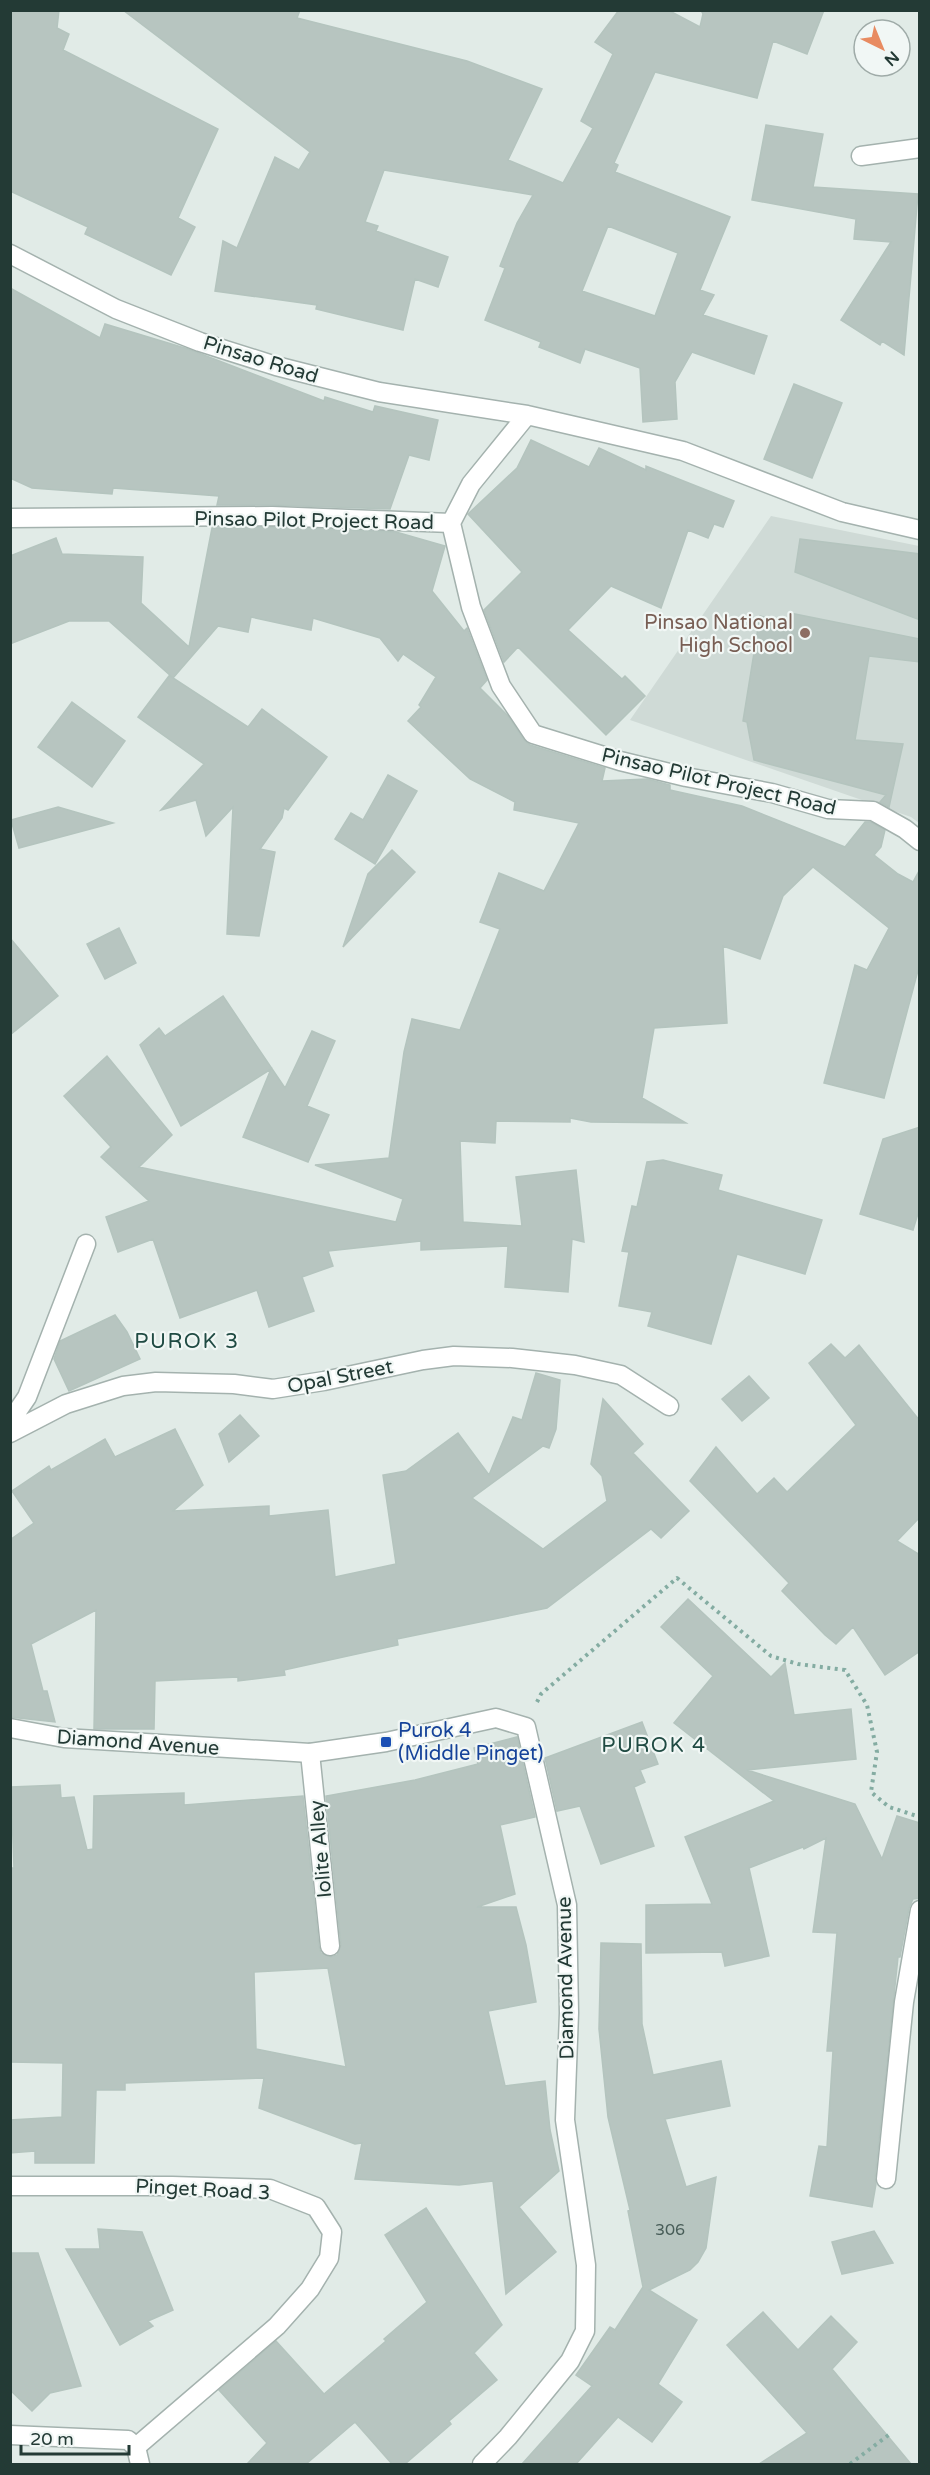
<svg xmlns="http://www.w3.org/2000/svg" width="930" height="2475" viewBox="0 0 930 2475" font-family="'Varela Round',sans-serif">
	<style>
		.built { fill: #cfdad6 }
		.building { fill: #b7c5c0; stroke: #b4c4be; stroke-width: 1.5; fill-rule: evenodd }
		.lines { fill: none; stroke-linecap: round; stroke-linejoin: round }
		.service-casing { stroke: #a4b2ae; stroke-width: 21 }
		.minor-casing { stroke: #a4b2ae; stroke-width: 21 }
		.tertiary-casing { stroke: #a4b2ae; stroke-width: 21 }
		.path { stroke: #84aca2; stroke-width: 4; stroke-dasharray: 3 4.5; stroke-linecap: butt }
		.service { stroke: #fff; stroke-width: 18 }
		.minor { stroke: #fff; stroke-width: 18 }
		.tertiary { stroke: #fff; stroke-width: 18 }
		.education-dot { fill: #8d6e63; stroke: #f1f7f5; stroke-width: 2 }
		.transit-dot { fill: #1a4fb4; stroke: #f1f7f5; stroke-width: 2 }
		.labels { text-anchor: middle; stroke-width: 4.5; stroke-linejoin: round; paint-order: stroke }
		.number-label { font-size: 16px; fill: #485d58 }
		.street-label { font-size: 20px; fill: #233a35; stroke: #f1f7f5 }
		.education-label { font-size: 20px; fill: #785e54; stroke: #f1f7f5; text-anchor: end }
		.transit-label { font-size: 20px; fill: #164399; stroke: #f1f7f5; text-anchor: start }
		.neighbourhood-label { font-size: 21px; letter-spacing: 1.5px; fill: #204b43; stroke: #f1f7f5 }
	</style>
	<rect width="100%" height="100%" fill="#e1ebe7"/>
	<path class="built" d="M771,516L919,546V823L911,817L630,720Z"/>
	<path class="building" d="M10,10H59L57,28L69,34L63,50L218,129L178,218L195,227L171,275L85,234L88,227L10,191Z
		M123,10H300L297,18L467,61L542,89L508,160L563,183L593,128L581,121L613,54L595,42L619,10H668L700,27L703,14L701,10H824L807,54L773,41L757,98L655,72L614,163L618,165L615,172L730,217L700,290L714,295L703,315L767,336L754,374L692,352L675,382L677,419L643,422L640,368L585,349L580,363L539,347L541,342L485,320L505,268L500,266L517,223L533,195L384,170L365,222L378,226L376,231L448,257L438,287L415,279L403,330L316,309L317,305L215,291L223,241L237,248L275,157L299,170L310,152ZM608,226L678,253L655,316L582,291Z
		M766,125L823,134L813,187L918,194L904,355L882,341L880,345L841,320L891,242L854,239L856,219L752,200Z
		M10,288L100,338L105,324L188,349L324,401L325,397L373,412L375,406L438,420L429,460L409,455L390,509L272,505H217L219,496L113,488L112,494L32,488L10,478Z
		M794,384L842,403L812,478L764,459Z
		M531,440L589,467L599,448L646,470V466L734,501L723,527L714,524L708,538L688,530L661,608L611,586L568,630L622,679L625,676L645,696L606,735L518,647L504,662L484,610L522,572L468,514L517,468Z
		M272,527L396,532L445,546L432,591L464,631L467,628L487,680L480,688L508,716L524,740L530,745L605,768L602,781L647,779L670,785V790L742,806L845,847L865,822H870L885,830L881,847L874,855L898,874L913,882L920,869V963L884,1098L824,1083L855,965L867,970L889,928L813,867L783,896L760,959L723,946L727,1023L654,1028L642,1098L686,1123L591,1122L570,1118V1122L496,1121L495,1143L460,1141L463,1222L522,1226L516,1177L576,1170L584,1242L572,1239L568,1292L505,1287L508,1246L421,1250V1241L328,1251L333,1266L302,1277L314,1311L269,1327L257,1290L180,1318L153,1239L118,1252L106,1217L149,1201L101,1157L111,1147L64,1096L107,1056L172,1135L139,1167L396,1222L403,1199L315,1165L389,1158L404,1052L412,1019L460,1030L500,929L480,922L499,873L544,891L579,823L514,810L515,802L470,779L408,721L421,707L419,705L436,677L403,654L398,661L380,638L313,618L311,630L251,617L248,632L218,626L173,678L248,727L262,709L327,757L288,810L284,808L282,818L260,849L275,852L259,936L227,934L233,807L206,836L196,800L161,810L204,764L138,717L169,676L172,677L109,621H69L10,644V556L56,538L62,554L143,557L141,603L189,647L212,528Z
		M800,539L920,554V620L795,572Z
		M790,613L920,639V662L869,656L855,740L903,744L889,807L880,802L886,795L754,760L747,722L743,721L760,616L788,623Z
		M72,702L125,741L92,787L38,747Z
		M388,775L417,791L375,864L335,839L351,813L363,820Z
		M58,807L113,823L19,848L11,820Z
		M392,850L415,872L343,947L368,874Z
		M119,928L136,963L105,979L87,944Z
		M10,938L58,996L10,1035Z
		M223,996L285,1088L312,1031L335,1041L307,1106L329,1115L308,1162L243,1137L271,1069L181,1126L140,1045L159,1028L165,1036Z
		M920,1127V1207L913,1230L860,1214L883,1139Z
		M663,1160L722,1175L718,1190L822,1220L805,1274L737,1254L711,1344L648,1326L652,1312L619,1306L629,1252L622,1251L632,1206L637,1207L647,1162Z
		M115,1315L127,1332L140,1359L69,1391L54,1359L60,1341Z
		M831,1344L845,1358L859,1345L920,1421V1517L897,1541L920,1555V1651L885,1675L853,1627L836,1644L825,1635L782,1591L789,1583L690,1481L716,1447L757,1494L774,1478L787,1492L856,1425L809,1363Z
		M536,1373L560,1380L556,1429L549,1448L543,1446L472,1498L543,1549L607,1501L602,1476L591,1464L603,1399L643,1444L633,1453L689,1511L661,1538L651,1529L547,1608L397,1639L398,1645L284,1670L285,1675L238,1681V1677L155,1681L154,1729H94L96,1610L31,1644L43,1691H47L55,1722L10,1717V1540L34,1523L12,1491L49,1466L51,1470L105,1439L115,1457L175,1429L203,1485L173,1511L269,1506V1516L328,1510L335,1577L396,1564L383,1475L406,1471L458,1433L489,1475L513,1417L522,1420Z
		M749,1376L769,1398L742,1421L722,1399Z
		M240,1415L259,1436L229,1462L219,1434Z
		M688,1599L771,1677L785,1663L794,1715L851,1709L856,1759L747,1770L855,1804L882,1859L897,1816L920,1823V1898L913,1899L909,1908L900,1957H898L875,2178L876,2184L872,2207L810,2196L819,2146L827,2147L833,2051H827L837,1933L813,1932L826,1838L804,1849L803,1847L749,1868L769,1956L725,1966L722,1952L646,1953V1905L712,1904L685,1837L774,1801L674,1723L713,1676L661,1627Z
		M642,1722L658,1764L640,1770L645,1782L634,1787L654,1846L601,1864L580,1806L557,1811L545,1758Z
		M517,1737L535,1817L500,1825L515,1894L477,1907H516L526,1945L536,2002L488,2011L505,2086L545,2081L550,2130L559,2171L519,2207L556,2252L506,2294L493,2181L459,2185L355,2179L362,2143L355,2144L259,2108L264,2078L125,2083V2090H96L94,2163H35V2151L10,2153V2120L62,2117L63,2063L10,2062V1868H14L11,1787L60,1785L61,1798L74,1797L87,1850L93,1849L94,1796L184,1793V1805L303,1796L319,1947L321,1953L331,1957L337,1955L341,1945L326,1796L415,1780L478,1764L474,1748ZM328,1968L346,2067L256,2049L254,1972Z
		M601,1943L641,1944L642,2024L653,2075L721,2061L730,2106L665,2119L686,2187L716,2177L706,2248L698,2262L690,2270L649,2290L697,2320L658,2384L682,2402L652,2442L618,2417L576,2464H522L592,2386L576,2375L610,2327L615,2330L643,2287L628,2211L630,2210L608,2117L599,2029Z
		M426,2208L502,2325L474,2353L497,2380L449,2421L451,2424L405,2464H392L355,2422L306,2464H247L267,2443L219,2390L276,2341L324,2394L386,2341L384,2339L427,2302L385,2235Z
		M98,2229L142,2232L173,2310L148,2321L153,2326L120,2345L66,2249H100Z
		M874,2231L893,2263L842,2274L832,2242Z
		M10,2253H38L81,2386L50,2393L32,2411L10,2390Z
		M763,2312L798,2350L831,2316L857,2342L832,2369L911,2464H759L807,2433L727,2345Z"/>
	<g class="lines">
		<defs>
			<path id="service" d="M310,1753L330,1946
				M886,2179L904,2002L920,1910
				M10,2186H172L270,2189L316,2207L332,2232L329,2258L310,2289L277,2326L136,2447"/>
			<path id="minor" d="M861,156L920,148
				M10,254L116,309L200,342L276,366L379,392L527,415L683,451L842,512L920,530
				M10,518L272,516L451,523
				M451,523L471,607L501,686L533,734L620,761L686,777L772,793L828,809L873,811L905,829L920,841
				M451,523L471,484L527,415
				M10,1422L27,1397L86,1244
				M10,1433L66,1404L123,1386L156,1382L234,1384L273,1389L324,1381L423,1360L454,1356L512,1358L575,1365L621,1375L669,1406
				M10,2435L128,2440L136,2447L140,2464"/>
			<path id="tertiary" d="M10,1728L64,1738L310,1753L386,1742L496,1718L526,1727L567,1905L569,2013L565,2120L586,2265L585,2331L570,2361L508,2437L482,2464"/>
		</defs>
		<use href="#service" class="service-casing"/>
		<use href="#minor" class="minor-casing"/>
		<use href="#tertiary" class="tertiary-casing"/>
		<path class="path" d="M537,1702L541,1694L677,1578L771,1656L798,1664L845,1670L867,1705L877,1752L871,1792L889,1807L920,1817
			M850,2464L890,2434"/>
		<use href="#service" class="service"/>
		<use href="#minor" class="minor"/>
		<use href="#tertiary" class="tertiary"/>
	</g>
	<circle class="education-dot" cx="805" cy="633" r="6"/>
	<rect class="transit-dot" x="380" y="1736" width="12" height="12" rx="3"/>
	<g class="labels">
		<g class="number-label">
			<text x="670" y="2235">306</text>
		</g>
		<g class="street-label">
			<text transform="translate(261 359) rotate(17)" y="7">Pinsao Road</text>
			<text transform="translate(314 520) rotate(1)" y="7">Pinsao Pilot Project Road</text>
			<text transform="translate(719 781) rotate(13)" y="7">Pinsao Pilot Project Road</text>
			<text transform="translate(340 1376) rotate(-11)" y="7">Opal Street</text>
			<text transform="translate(138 1742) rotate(4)" y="7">Diamond Avenue</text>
			<text transform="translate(320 1849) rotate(-95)" y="7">Iolite Alley</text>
			<text transform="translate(565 1978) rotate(-91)" y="7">Diamond Avenue</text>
			<text transform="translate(203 2189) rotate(3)" y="7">Pinget Road 3</text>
		</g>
		<g class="education-label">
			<text x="793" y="629">Pinsao National<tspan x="793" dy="23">High School</tspan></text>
		</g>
		<g class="transit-label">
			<text x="398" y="1737">Purok 4<tspan x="398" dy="23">(Middle Pinget)</tspan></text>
		</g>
		<g class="neighbourhood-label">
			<text x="187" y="1348">PUROK 3</text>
			<text x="654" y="1752">PUROK 4</text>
		</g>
	</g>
	<rect width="930" height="2475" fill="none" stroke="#233a35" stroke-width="24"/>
	<g transform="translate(882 48) rotate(137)"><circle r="28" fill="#f1f7f5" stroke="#9faba8" stroke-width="1.5"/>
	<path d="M0-4.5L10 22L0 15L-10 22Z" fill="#e88b61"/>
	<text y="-9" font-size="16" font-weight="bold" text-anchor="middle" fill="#233a35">N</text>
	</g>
	<path d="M21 2445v9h108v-9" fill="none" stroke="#233a35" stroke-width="3"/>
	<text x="30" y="2445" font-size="18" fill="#233a35" stroke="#f1f7f5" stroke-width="4.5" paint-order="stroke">20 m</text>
</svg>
